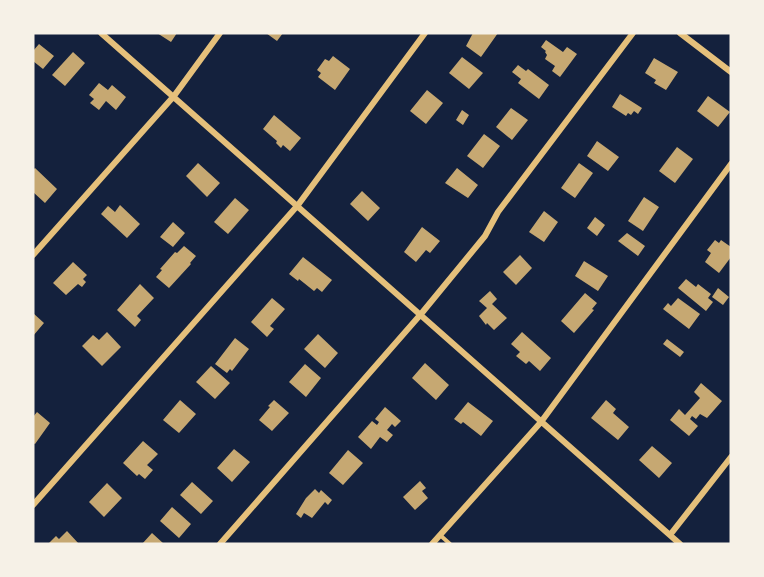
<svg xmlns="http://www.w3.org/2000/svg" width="764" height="577" viewBox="0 0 764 577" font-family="Roboto,sans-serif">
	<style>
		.building { fill: #c6a872 }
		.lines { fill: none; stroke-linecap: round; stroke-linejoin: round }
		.service { stroke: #e5c07b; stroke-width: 4 }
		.minor { stroke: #e5c07b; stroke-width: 6 }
	</style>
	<rect width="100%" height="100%" fill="#14213d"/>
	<path class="building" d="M157,33H177L171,42Z
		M266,33H283L277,41Z
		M473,33H498L481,57L466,46Z
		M546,40L563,52L567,47L577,54L560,77L552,71L555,66L545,59L547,55L545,52L546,51L541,47Z
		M39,44L54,56L43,69L33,61V51Z
		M73,52L85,63L65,86L52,75Z
		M333,56L350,69L335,90L318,77L321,73L317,70L325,59L329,61Z
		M462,57L483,73L469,89L449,73Z
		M654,58L678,72L666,90L654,83L656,80L645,73Z
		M518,65L526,71L528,69L549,85L539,99L518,83L521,79L512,72Z
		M99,83L108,90L112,85L126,97L116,110L106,101L99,110L90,103L94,99L89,95Z
		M427,90L443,103L426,124L410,111Z
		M620,94L642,108L638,114L634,111L631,115L628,113L626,116L612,107Z
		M708,96L730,112L718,127L697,111Z
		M511,108L528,120L512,140L496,127Z
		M462,110L469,115L463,125L456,120Z
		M274,115L301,138L290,151L283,145L281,148L276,143L277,141L263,129Z
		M484,134L500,146L483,168L467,156Z
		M597,141L619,157L608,171L587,156Z
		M677,147L693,159L675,183L659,171Z
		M198,163L220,183L207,197L186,176Z
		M579,163L593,173L575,198L561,188Z
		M35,168L57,189L45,203L33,192V170Z
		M457,168L478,185L468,198L445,183Z
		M362,191L380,208L368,221L350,204Z
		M644,197L659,207L643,231L628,221Z
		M235,198L249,210L228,234L214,222Z
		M120,205L140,224L127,238L101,214L108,206L115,212Z
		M544,211L558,222L544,242L529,232Z
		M595,217L605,225L597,236L587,228Z
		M173,222L185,233L173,247L160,237Z
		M422,227L440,241L430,253L426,250L416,262L404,252Z
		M627,233L645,246L638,256L618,241Z
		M715,240L719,243L721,240L731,247V257L719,273L705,262L711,253L707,250Z
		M184,246L196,256L190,263L191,264L169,288L156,277L162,270L160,269L175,252L177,253Z
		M520,255L532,268L516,285L503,272Z
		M303,257L332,280L322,292L317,288L314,291L299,279L298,281L289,274Z
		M584,261L608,276L598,291L575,276Z
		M73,262L87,275L83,279L86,282L82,287L78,284L66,295L53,283Z
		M686,279L696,287L698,284L711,294L708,298L713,302L706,311L678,288Z
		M140,284L154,298L137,316L141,320L135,327L117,310Z
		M718,288L729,297L723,305L712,297Z
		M490,291L497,299L492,304L507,318L494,330L487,323L486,325L479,316L487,308L479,301Z
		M585,293L597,303L592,309L594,310L574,333L561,321Z
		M272,298L285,309L270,326L274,329L267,337L251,322Z
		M678,298L700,314L689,329L663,309L668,303L671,306Z
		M33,313L44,323L33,336Z
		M107,332L121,347L102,366L82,346L93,335L99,340Z
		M522,332L551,358L540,371L529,361L526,364L516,356L520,352L511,344Z
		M318,334L338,353L325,368L304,349Z
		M235,338L249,349L232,371L230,369L227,373L215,364Z
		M667,339L684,352L680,357L663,344Z
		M425,363L449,385L436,400L412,378Z
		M305,364L321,378L306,397L289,382Z
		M211,366L230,383L215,399L196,382Z
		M701,383L722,401L707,418L700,414L696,419L692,416L690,419L698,426L689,436L670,420L679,409L685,415L700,398L694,392Z
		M180,400L196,414L179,433L163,420Z
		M274,400L289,413L272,431L259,420L270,407L268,406Z
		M606,400L616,409L613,413L629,427L618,440L591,418Z
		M468,402L493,421L481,436L463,422L461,424L454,419Z
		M385,407L401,421L395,427L392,424L387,430L393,435L387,442L380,437L371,449L358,437L372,421L377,425L379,422L375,419Z
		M37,412L50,423L35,444L33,443V417Z
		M143,441L158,454L147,465L153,470L145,479L139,474L137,476L123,463Z
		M652,446L672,463L659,478L639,460Z
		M234,449L250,462L232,482L217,468Z
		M348,450L363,463L343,485L329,473Z
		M420,481L426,488L422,491L428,498L415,510L403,497Z
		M192,482L213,501L201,514L180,495Z
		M107,483L122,498L104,517L89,502Z
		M315,489L319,493L321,490L332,500L328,505L325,502L312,518L304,513L301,518L296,514L306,498Z
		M172,507L191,524L179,538L160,521Z
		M67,531L79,544H48L56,536L59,539Z
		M152,533L164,544H142Z"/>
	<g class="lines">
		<path class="service" d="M440,535L450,544"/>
		<path class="minor" d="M101,33L680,544
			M680,33L731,72
			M33,255L174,96L220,33
			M33,505L298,205L425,33
			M670,535L731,457
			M220,544L421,314L485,236L498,212L633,33
			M432,544L541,422L731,164"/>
	</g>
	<rect width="764" height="577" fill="none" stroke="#f6f1e7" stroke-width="69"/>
</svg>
